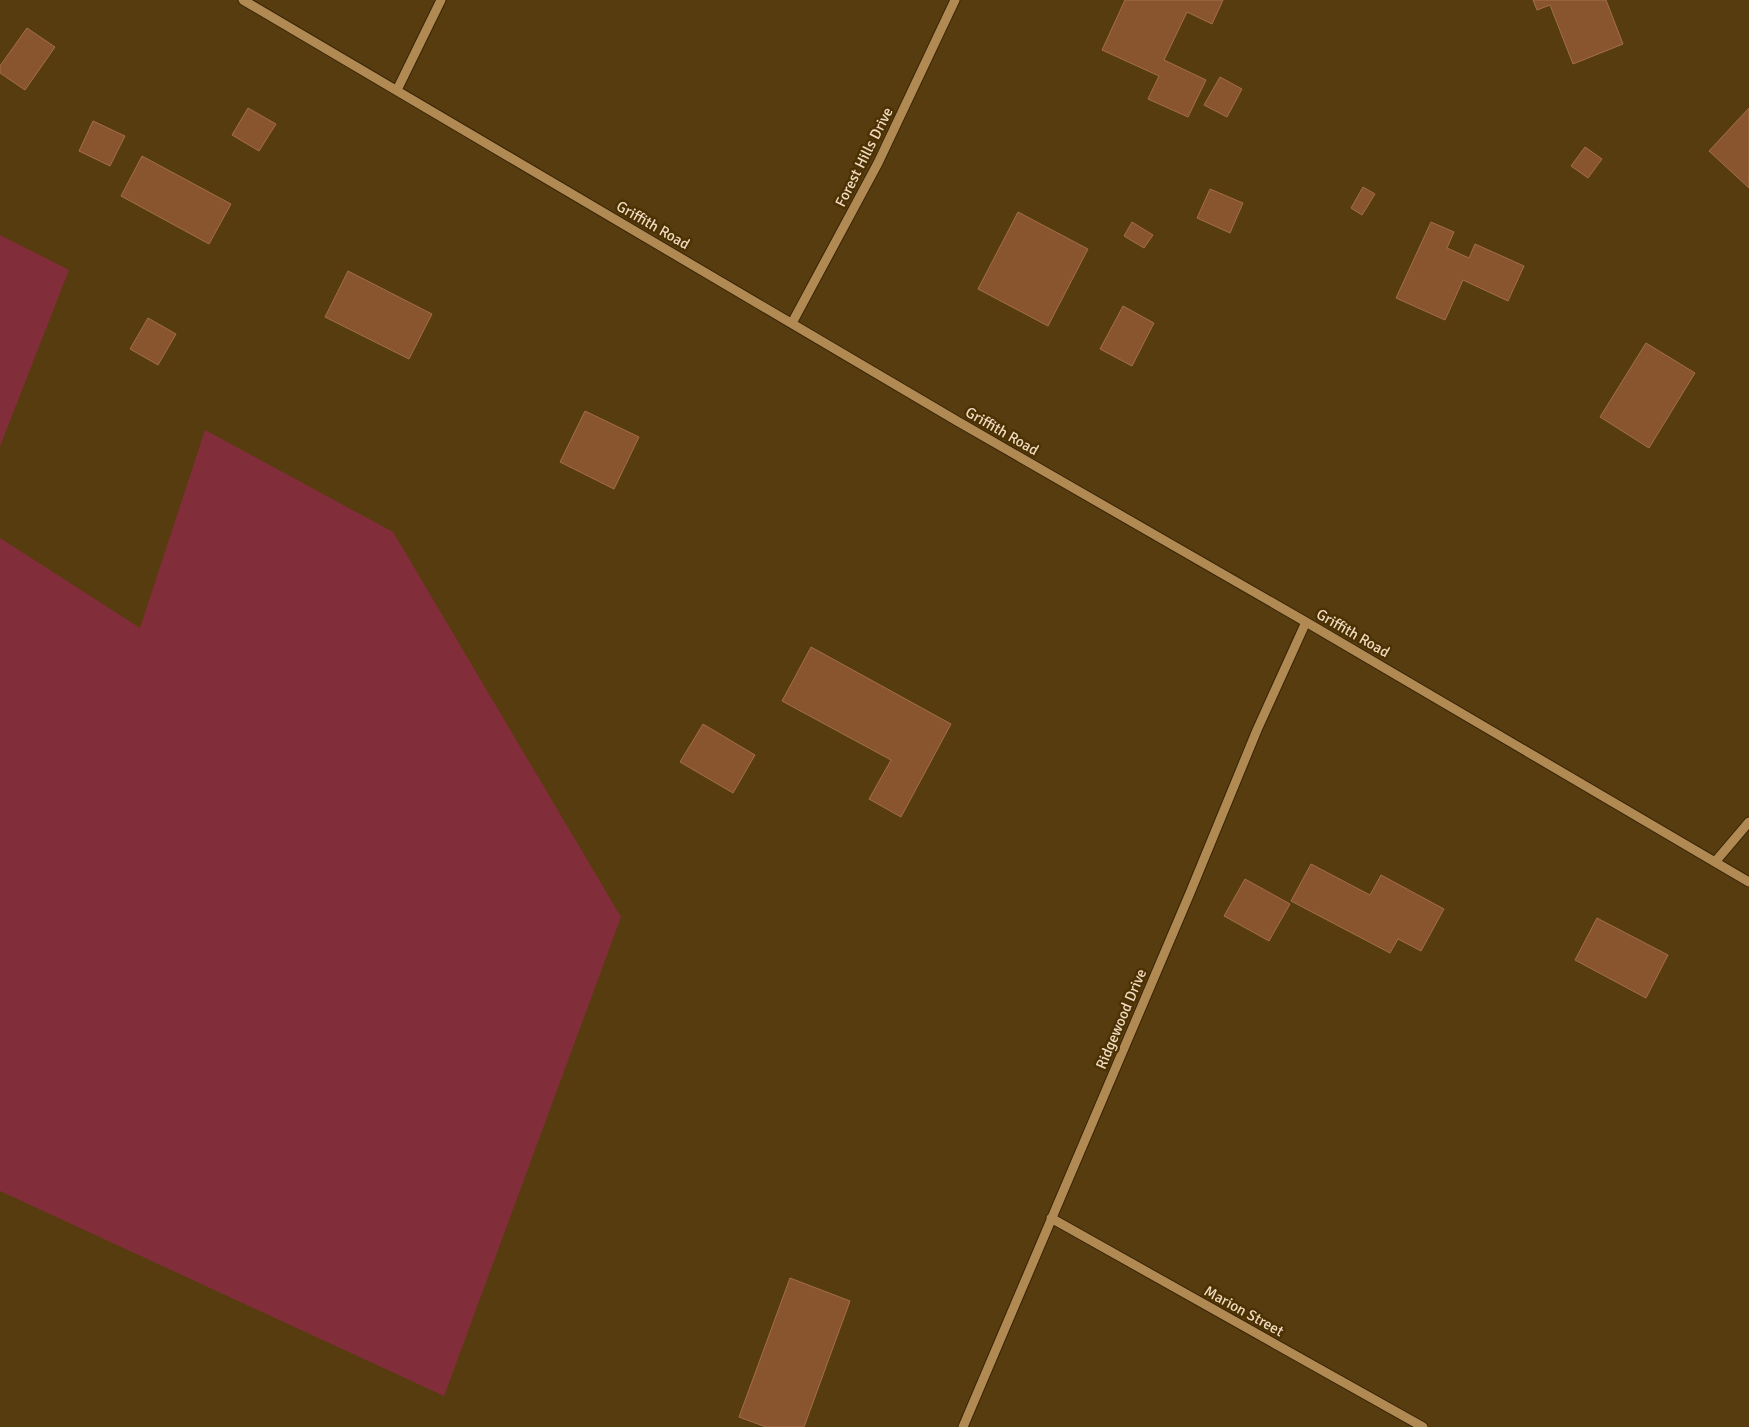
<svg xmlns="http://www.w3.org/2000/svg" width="1749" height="1427" viewBox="0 0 1749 1427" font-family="Signika,sans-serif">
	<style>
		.green { fill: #822e3a }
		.building { fill: #89552f; stroke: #a46e48 }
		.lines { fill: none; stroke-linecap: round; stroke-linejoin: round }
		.minor-casing { stroke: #372406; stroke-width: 11 }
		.minor { stroke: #b08a52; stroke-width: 9 }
		.labels { text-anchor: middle; stroke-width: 5; stroke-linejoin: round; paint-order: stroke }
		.street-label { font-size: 15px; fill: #f0dbc0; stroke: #4c3102 }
	</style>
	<rect width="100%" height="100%" fill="#573c10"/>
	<path class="green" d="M0,235L69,270L0,446Z
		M205,430L393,532L621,917L444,1396L0,1191V538L140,628Z"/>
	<path class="building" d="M1125,0H1223L1212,24L1187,12L1164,60L1206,80L1188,117L1148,99L1159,76L1102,50Z
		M1533,0H1606L1623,44L1573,64L1550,5L1537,10Z
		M27,28L55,47L25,90L0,73V66Z
		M1220,77L1242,89L1227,117L1204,105Z
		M248,108L276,124L259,151L232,135Z
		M1749,108V188L1709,151Z
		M93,121L125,136L110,166L79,151Z
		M1585,147L1602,159L1588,178L1571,166Z
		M142,156L231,204L209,244L121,196Z
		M1363,187L1375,194L1362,215L1351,208Z
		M1210,189L1243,203L1230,233L1197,218Z
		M1018,212L1088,249L1048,326L978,289Z
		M1132,222L1153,235L1144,248L1124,236Z
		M1431,222L1454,232L1447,248L1469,258L1475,244L1524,266L1508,301L1463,280L1445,320L1396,298Z
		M348,271L432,314L409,359L325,317Z
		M1123,306L1154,323L1132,366L1100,349Z
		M148,318L176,334L158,365L130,349Z
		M1646,343L1695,373L1649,448L1600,417Z
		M585,411L639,437L614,489L560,462Z
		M811,647L951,724L901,817L869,799L891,760L782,701Z
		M703,724L755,755L733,793L680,762Z
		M1311,864L1370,895L1381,875L1444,909L1421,951L1398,939L1390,953L1291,901Z
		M1245,879L1290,904L1269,941L1224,916Z
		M1597,918L1668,955L1646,998L1575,960Z
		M790,1278L850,1301L804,1427H766L739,1417Z"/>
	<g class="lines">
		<defs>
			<path id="minor" d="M243,0L957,421L1306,622L1749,882
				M397,90L441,0
				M792,323L878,163L955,0
				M1715,862L1749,822
				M1051,1218L1423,1427
				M963,1427L1190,893L1257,730L1306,622"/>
		</defs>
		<use href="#minor" class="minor-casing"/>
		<use href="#minor" class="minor"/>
	</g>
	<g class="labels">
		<g class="street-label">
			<text transform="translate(864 157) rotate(-63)" y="5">Forest Hills Drive</text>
			<text transform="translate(653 225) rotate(30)" y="5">Griffith Road</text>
			<text transform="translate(1002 431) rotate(30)" y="5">Griffith Road</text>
			<text transform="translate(1353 633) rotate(30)" y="5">Griffith Road</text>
			<text transform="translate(1121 1019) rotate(-67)" y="5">Ridgewood Drive</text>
			<text transform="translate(1244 1311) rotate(29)" y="5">Marion Street</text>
		</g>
	</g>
</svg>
